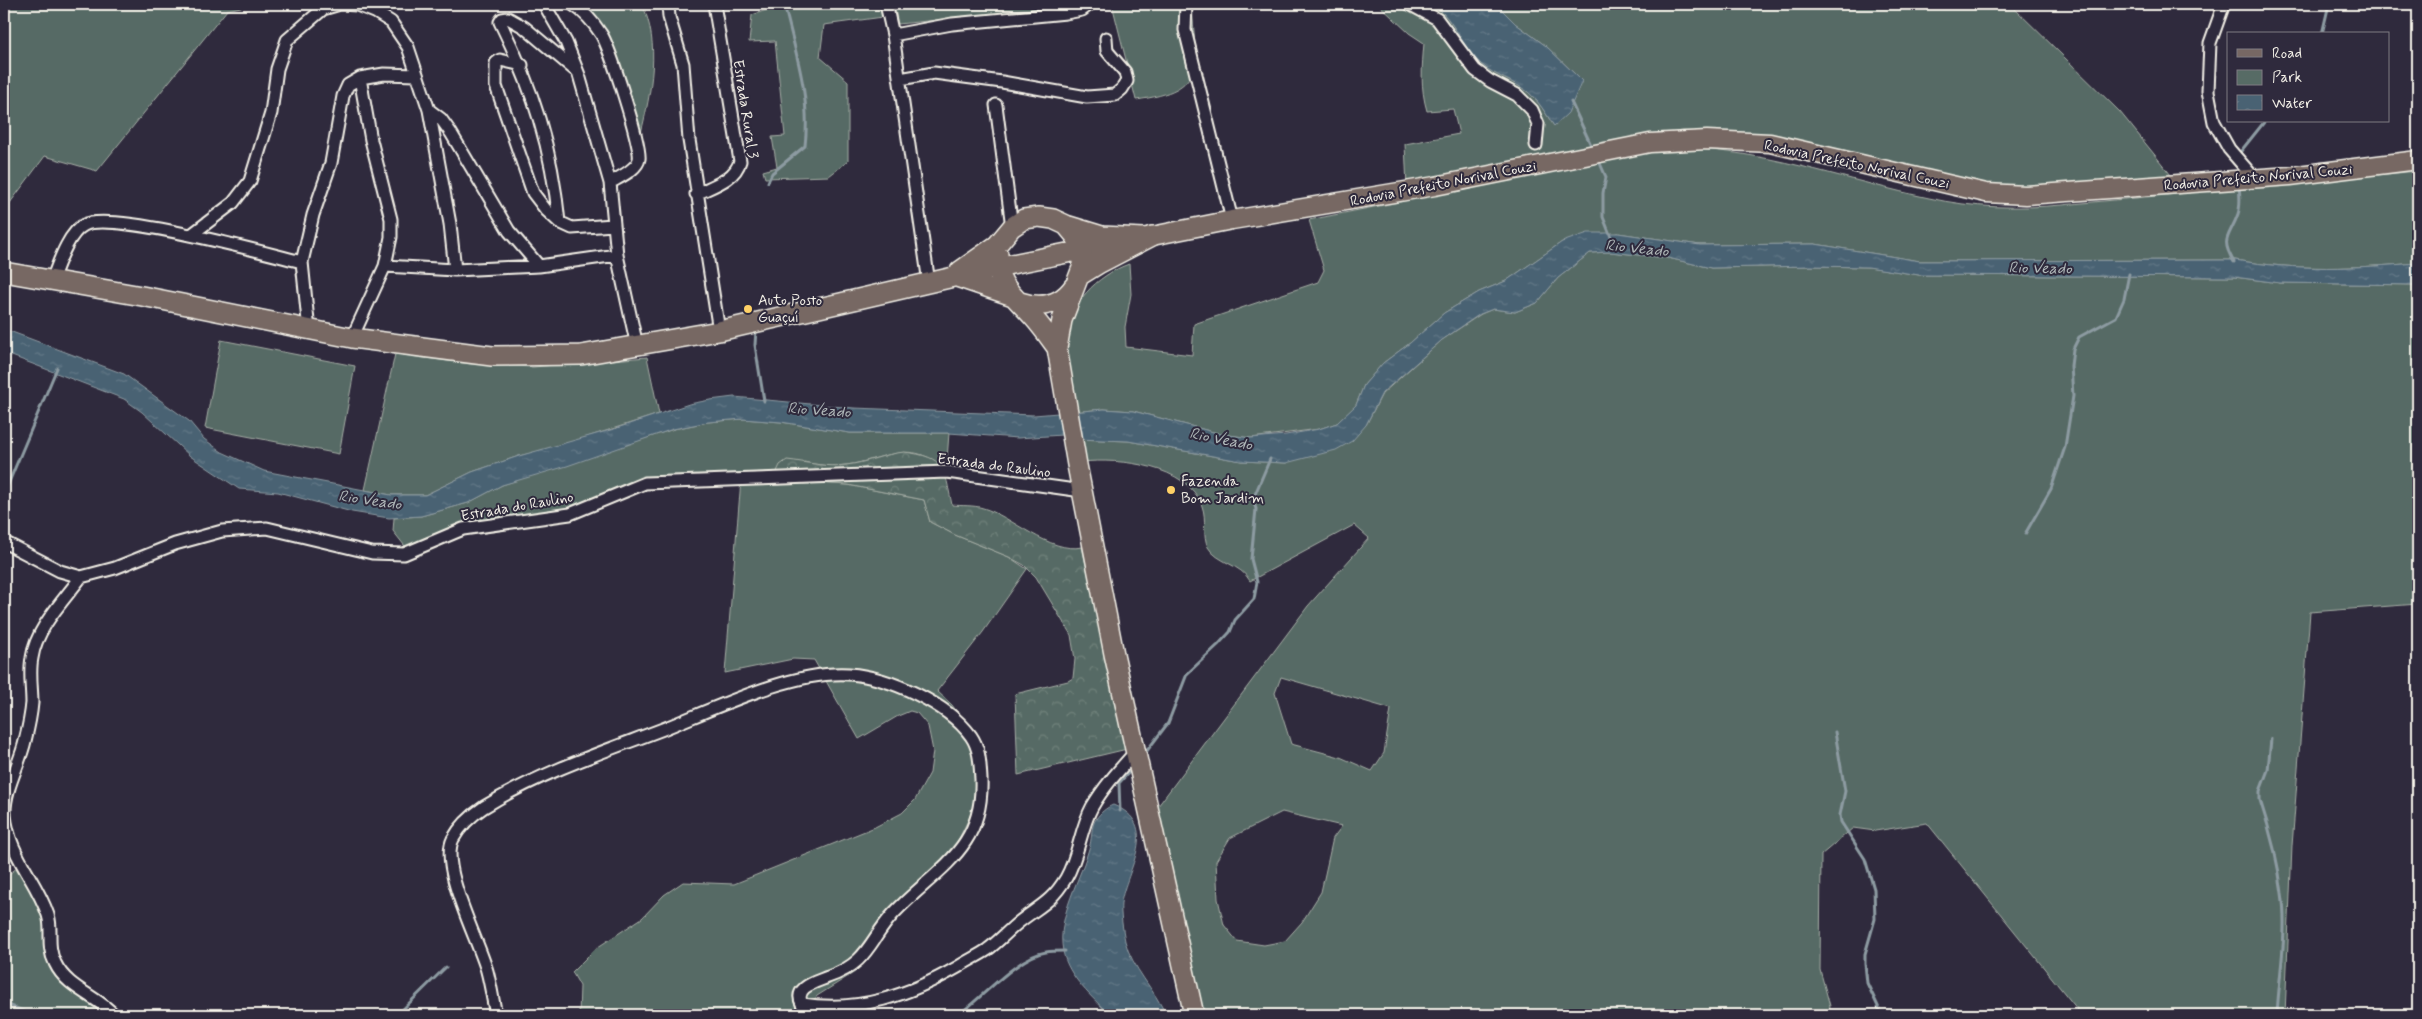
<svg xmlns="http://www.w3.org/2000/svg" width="2422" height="1019" viewBox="0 0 2422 1019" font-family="Mynerve,sans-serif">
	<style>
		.green { fill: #576b65; stroke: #a6aea6; fill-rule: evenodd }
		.forest { fill: url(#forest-crowns); stroke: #a6aea6 }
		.water { fill: url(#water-ripples); stroke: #8d9ba2 }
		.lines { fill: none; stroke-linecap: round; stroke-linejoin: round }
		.stream { stroke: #8d9ba2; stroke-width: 3 }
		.minor-casing { stroke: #f4f1e8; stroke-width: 15 }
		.primary-casing { stroke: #f4f1e8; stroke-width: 21 }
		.trunk-casing { stroke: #f4f1e8; stroke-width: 22 }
		.minor { stroke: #2f2a3d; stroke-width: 11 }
		.primary { stroke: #776864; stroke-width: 18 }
		.trunk { stroke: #776864; stroke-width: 19 }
		.poi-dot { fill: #ffd166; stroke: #2f2a3d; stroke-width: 2 }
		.labels { text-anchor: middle; stroke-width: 4; stroke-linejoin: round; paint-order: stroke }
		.street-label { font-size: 15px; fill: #f4f1e8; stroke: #2f2a3d }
		.poi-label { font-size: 15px; fill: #f4f1e8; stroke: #2f2a3d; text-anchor: start }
		.water-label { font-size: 16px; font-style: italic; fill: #b0b8b9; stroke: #2f2a3d }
	</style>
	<defs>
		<pattern id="forest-crowns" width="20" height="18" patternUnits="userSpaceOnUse" patternTransform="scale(1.25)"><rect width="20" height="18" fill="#576b65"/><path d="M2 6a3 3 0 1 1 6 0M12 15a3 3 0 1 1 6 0" fill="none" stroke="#70817b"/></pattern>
		<pattern id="water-ripples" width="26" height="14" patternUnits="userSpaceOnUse" patternTransform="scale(1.25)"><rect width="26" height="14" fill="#496273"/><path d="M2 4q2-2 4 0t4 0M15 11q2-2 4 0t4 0" fill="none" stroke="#647987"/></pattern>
	</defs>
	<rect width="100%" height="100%" fill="#2f2a3d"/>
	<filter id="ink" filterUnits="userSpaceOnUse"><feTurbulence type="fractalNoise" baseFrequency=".02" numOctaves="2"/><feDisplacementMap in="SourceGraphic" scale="10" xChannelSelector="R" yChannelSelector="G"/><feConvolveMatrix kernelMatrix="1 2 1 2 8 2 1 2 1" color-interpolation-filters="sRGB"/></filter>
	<g filter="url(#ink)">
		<path class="green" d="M4,4H254L227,10L97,171L45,156L4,211Z
			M566,4H642C661,44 651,92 641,133L623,95L609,50L589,26Z
			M775,4H881L883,17L824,25L820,57L848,81V161L829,176L765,178L763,171L777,167L772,137L785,136L775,41L749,42L752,15L775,7Z
			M894,4H1093L898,24Z
			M1112,4H1192C1195,64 1209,90 1136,100Z
			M1378,4H1433C1455,20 1462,47 1481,64C1495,76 1514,81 1528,92C1539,101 1546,114 1554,126L1582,81L1546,46L1516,24L1496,4H2010L2120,112L2175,180L2028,194L1710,132L1683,131L1656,135L1407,187L1405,144L1459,134L1453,109L1427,111C1420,87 1422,67 1424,43L1409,33Z
			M1698,149C1777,154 1852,182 1929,198C1973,208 2017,209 2062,205L2418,171V263C2355,268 2298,271 2235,260L1920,261L1815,244L1700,245L1618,233L1562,242L1506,281L1479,292L1444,313L1410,343L1383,363L1364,385L1356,405L1348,413L1337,423L1319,429L1251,438L1221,434L1133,411L1104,409L1073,412C1071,393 1063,356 1065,339C1068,305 1097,275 1129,264L1131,294L1125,327L1126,347L1192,355L1194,324L1318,282L1324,270L1309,220L1644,153Z
			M1610,252L1668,258L1711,268L1811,266L1869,267L1919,275L2234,277L2280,283L2418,285V604L2310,612L2292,846L2285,1015H2082L1927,823L1875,831L1853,828L1821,855L1820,970L1830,1006L1829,1015H1204L1158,806L1308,606L1369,538L1354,525L1250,581C1241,564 1217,563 1208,547C1202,535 1207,519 1202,506C1188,465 1118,458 1083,462L1078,439L1128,441L1241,461L1286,463L1366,425L1382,394L1442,340L1481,314L1493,309L1515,312L1537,303L1558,278L1590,253ZM1281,677L1391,709L1384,753L1372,771L1340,757L1291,744L1275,693ZM1282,812L1342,826L1333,838L1321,892L1302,922L1285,941L1264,945L1237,941L1224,925L1218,899L1216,861L1230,838Z
			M221,340L355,366L339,454L205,428Z
			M395,354L471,364L533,367L647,357L659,414L562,445L519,456L472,472L425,495H391L365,490Z
			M743,419L781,422L850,433H949L946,473C914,435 885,460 846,465C832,467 818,465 804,462L773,480L848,485L924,500L930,522L955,535L1009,557L1027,569L983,632L937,691L952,705L965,723L982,784L971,814L951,855L879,937L855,972L817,996L804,1013L822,1015H579L580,986L572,972L595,949L642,918L664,895L683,882L734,884L875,827L902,813L915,800L930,773L933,751L928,726L917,713L910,711L898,716L859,739L814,660L793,659L725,673L741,480L658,481L558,513L496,524L408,550L393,531L394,518L421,516L468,503L502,485L674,429L708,422Z
			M18,867L48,908L45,936L70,985L106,1015H4V878Z"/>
		<path class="forest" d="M904,452C946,457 944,467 952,505C962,506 974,505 983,508C1011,516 1050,554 1082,547L1127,749L1018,775L1015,694L1068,681L1073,678L1075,659L1071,635L1036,577L1024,565L1009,557L955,535L930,522L924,500L848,485L773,480L780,465L787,460C807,462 826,468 846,465C866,463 884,454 904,452Z"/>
		<path class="water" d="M1433,4H1496L1516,24L1546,46L1582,81L1568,113L1554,126C1546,114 1539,101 1528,92C1514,81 1495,76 1481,64C1462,47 1455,20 1433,4Z
			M1588,233H1618L1700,245L1815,244L1920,261L2235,260C2298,271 2355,268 2418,263V285L2280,283L2234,277L1919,275L1868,267L1811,266L1711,268L1668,258L1610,252L1590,253L1558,278L1537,303L1515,312L1493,309L1480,314L1442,340L1382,393L1366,425L1352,441L1336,450L1286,463L1241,461L1128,441L1078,439L1073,412L1104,409L1133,411L1221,434L1251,438L1286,435L1319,429L1337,423L1356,405L1364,385L1383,363L1410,343L1444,313L1479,292L1506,281L1562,242Z
			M4,329L124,374L189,421L204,439L222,452L264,471L391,495H425L472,472L519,456L614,429L689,404L710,400L734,397L854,408L1034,415L1058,413L1062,435L1018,438L949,433H850L781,422L743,419L708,422L673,429L567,466L502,485L468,503L421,516L389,518L352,512L278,492L239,489L190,456L142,412L124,399L4,353Z
			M1113,805C1162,824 1126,870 1121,903C1120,914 1123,930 1125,941C1132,968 1155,990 1166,1015H1110C1093,998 1068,977 1063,951C1056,917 1082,877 1090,845C1092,837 1091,826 1096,819C1101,812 1106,808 1113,805Z"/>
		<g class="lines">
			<path class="stream" d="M2322,34L2329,4
				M1571,102L1591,145
				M2237,156L2265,121
				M1599,161L1606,177L1603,193V217L1611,237
				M768,182L772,173L805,146C811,96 795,51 784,4
				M2234,262C2219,238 2230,237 2238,214C2241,205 2240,195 2239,186
				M756,330L755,345L764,401
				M4,494L57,368
				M2025,534L2051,489L2065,447L2073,396L2071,366L2073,349L2079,337L2116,317L2124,299L2129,274
				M1835,732L1845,791L1840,815L1841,822L1865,859L1874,889L1875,919L1865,954V964L1867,983L1882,1015
				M2271,739L2268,770L2260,791V800C2270,830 2278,861 2282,893C2288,933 2279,975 2277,1015
				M1146,752L1168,723L1187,674L1218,645L1230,632L1235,620L1254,599L1257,582L1251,559L1256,509L1253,499L1270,459
				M1120,811L1119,783L1132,769
				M4,1003L32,1015
				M397,1015L446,967
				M774,1015L816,1013L822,1015
				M917,1015L929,1012L951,1015
				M958,1015C982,998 1018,956 1046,952C1052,951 1059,951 1065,951"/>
			<defs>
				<path id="minor" d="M544,4L566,42L579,75L610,183L617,255L637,346
					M572,4C583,11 594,23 601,34C609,45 642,147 639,159C637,170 619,177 610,183
					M668,4L669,17L683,64L689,140L719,331
					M886,4L893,35L929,283
					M1186,4L1185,30L1232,220
					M1409,4L1437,19L1475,70L1490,81L1517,95L1532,110L1538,124L1536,145
					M2224,4L2210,43L2208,91L2214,122L2229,149L2255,179
					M893,35L952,24L1066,13L1082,10L1090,4
					M522,65L500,60L496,63V86L533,193L546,210L559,222L572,228L613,225
					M900,79L934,73L1002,82L1087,97L1115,95L1122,89L1127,81L1125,72L1107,51L1106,38
					M996,105L1012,227
					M429,110L441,119L451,133L509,231L539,266
					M696,194C712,186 735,180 740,161L714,4
					M559,222C552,148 533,89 500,22L502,19L508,18L524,27L575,70
					M191,235L233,203L250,181L271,113L277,69L287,40L323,9L340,4L357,5L375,12L391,22L408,47L429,110L450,224L455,270
					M385,266L455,270L539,266L617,255
					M52,280C58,265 68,233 84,225C112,211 265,253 302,262
					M309,331L302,262L313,215L331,163L343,96L348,85L360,78L384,74L416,75
					M352,338L385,266L391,237V219L371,140L360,78
					M4,542L60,571L81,577L115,568L175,544L222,531L267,528L372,553L404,554L463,529L570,514L645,483L947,472L1082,491
					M81,577C64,600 36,628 32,658C29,672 32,688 32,703C31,715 28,729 25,741C20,764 4,789 5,814C8,854 36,879 48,915C53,930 46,945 55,963C67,989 98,996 114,1015
					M496,1015C493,1001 491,986 487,971C479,941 439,867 453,839C460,826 472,815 484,807C539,773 603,752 663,729C716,708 793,670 849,674C889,677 947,703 971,736C980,749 980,764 981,779C984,849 937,868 894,913C869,940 869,963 828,977C816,982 793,987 802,1004C859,1013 909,995 958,967C967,961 978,956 987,950C999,941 1008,931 1019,922C1039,906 1051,903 1066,878C1079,856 1080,829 1092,807C1104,786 1121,768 1137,750"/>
				<path id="primary" d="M1082,250L1232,220L1435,186L1650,143L1707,140L1770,143L1986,193L2026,195L2290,176L2418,160"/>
				<path id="trunk" d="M1066,225L1102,236L1144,238
					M998,254C994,284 1016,297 1033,317C1042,327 1049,337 1057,348
					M960,271L997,245L1012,227L1024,219L1039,217L1053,219L1066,225L1076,237L1082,250V268L1062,320L1057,348L1077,465L1114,654L1194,1015
					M4,272L142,296L352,338L492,356L581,355L719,331L997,267L1082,250
					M1079,276L1100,263L1152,236
					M957,277L1013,296
					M1020,302C1041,309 1061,305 1074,286"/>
			</defs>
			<use href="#minor" class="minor-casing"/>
			<use href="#primary" class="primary-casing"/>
			<use href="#trunk" class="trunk-casing"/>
			<use href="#minor" class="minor"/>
			<use href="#primary" class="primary"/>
			<use href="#trunk" class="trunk"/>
		</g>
	</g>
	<g class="poi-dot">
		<circle cx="748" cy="309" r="5"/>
		<circle cx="1171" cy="490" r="5"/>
	</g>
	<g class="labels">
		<g class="street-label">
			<text transform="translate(746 109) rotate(81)" y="5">Estrada Rural 3</text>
			<text transform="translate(1857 164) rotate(12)" y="5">Rodovia Prefeito Norival Couzi</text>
			<text transform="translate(2258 177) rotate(-5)" y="5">Rodovia Prefeito Norival Couzi</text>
			<text transform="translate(1443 183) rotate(-11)" y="5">Rodovia Prefeito Norival Couzi</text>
			<text transform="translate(994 465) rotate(7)" y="5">Estrada do Raulino</text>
			<text transform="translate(517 506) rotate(-10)" y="5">Estrada do Raulino</text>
		</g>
		<g class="poi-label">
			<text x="758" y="305">Auto Posto<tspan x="758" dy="17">Guaçuí</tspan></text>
			<text x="1181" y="486">Fazenda<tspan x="1181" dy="17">Bom Jardim</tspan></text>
		</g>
		<g class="water-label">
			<text transform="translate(1637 247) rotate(6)" y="6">Rio Veado</text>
			<text transform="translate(2040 267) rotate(1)" y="6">Rio Veado</text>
			<text transform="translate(819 409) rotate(4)" y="6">Rio Veado</text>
			<text transform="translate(1221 438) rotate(11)" y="6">Rio Veado</text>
			<text transform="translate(370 499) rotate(8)" y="6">Rio Veado</text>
		</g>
	</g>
	<rect width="2422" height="1019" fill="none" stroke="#2f2a3d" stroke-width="20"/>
	<rect x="10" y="10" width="2402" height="999" fill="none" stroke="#f4f1e8" stroke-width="2" filter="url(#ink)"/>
	<rect x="2227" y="32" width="162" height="90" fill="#2f2a3d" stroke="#7e7a81"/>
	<rect x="2237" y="49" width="25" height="8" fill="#776864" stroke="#7e7a81"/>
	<text x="2272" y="58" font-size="15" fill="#f4f1e8">Road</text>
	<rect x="2237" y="70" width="25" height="15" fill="#576b65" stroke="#7e7a81"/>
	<text x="2272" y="82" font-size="15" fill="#f4f1e8">Park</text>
	<rect x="2237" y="95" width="25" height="15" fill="url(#water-ripples)" stroke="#7e7a81"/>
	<text x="2272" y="108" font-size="15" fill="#f4f1e8">Water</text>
</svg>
